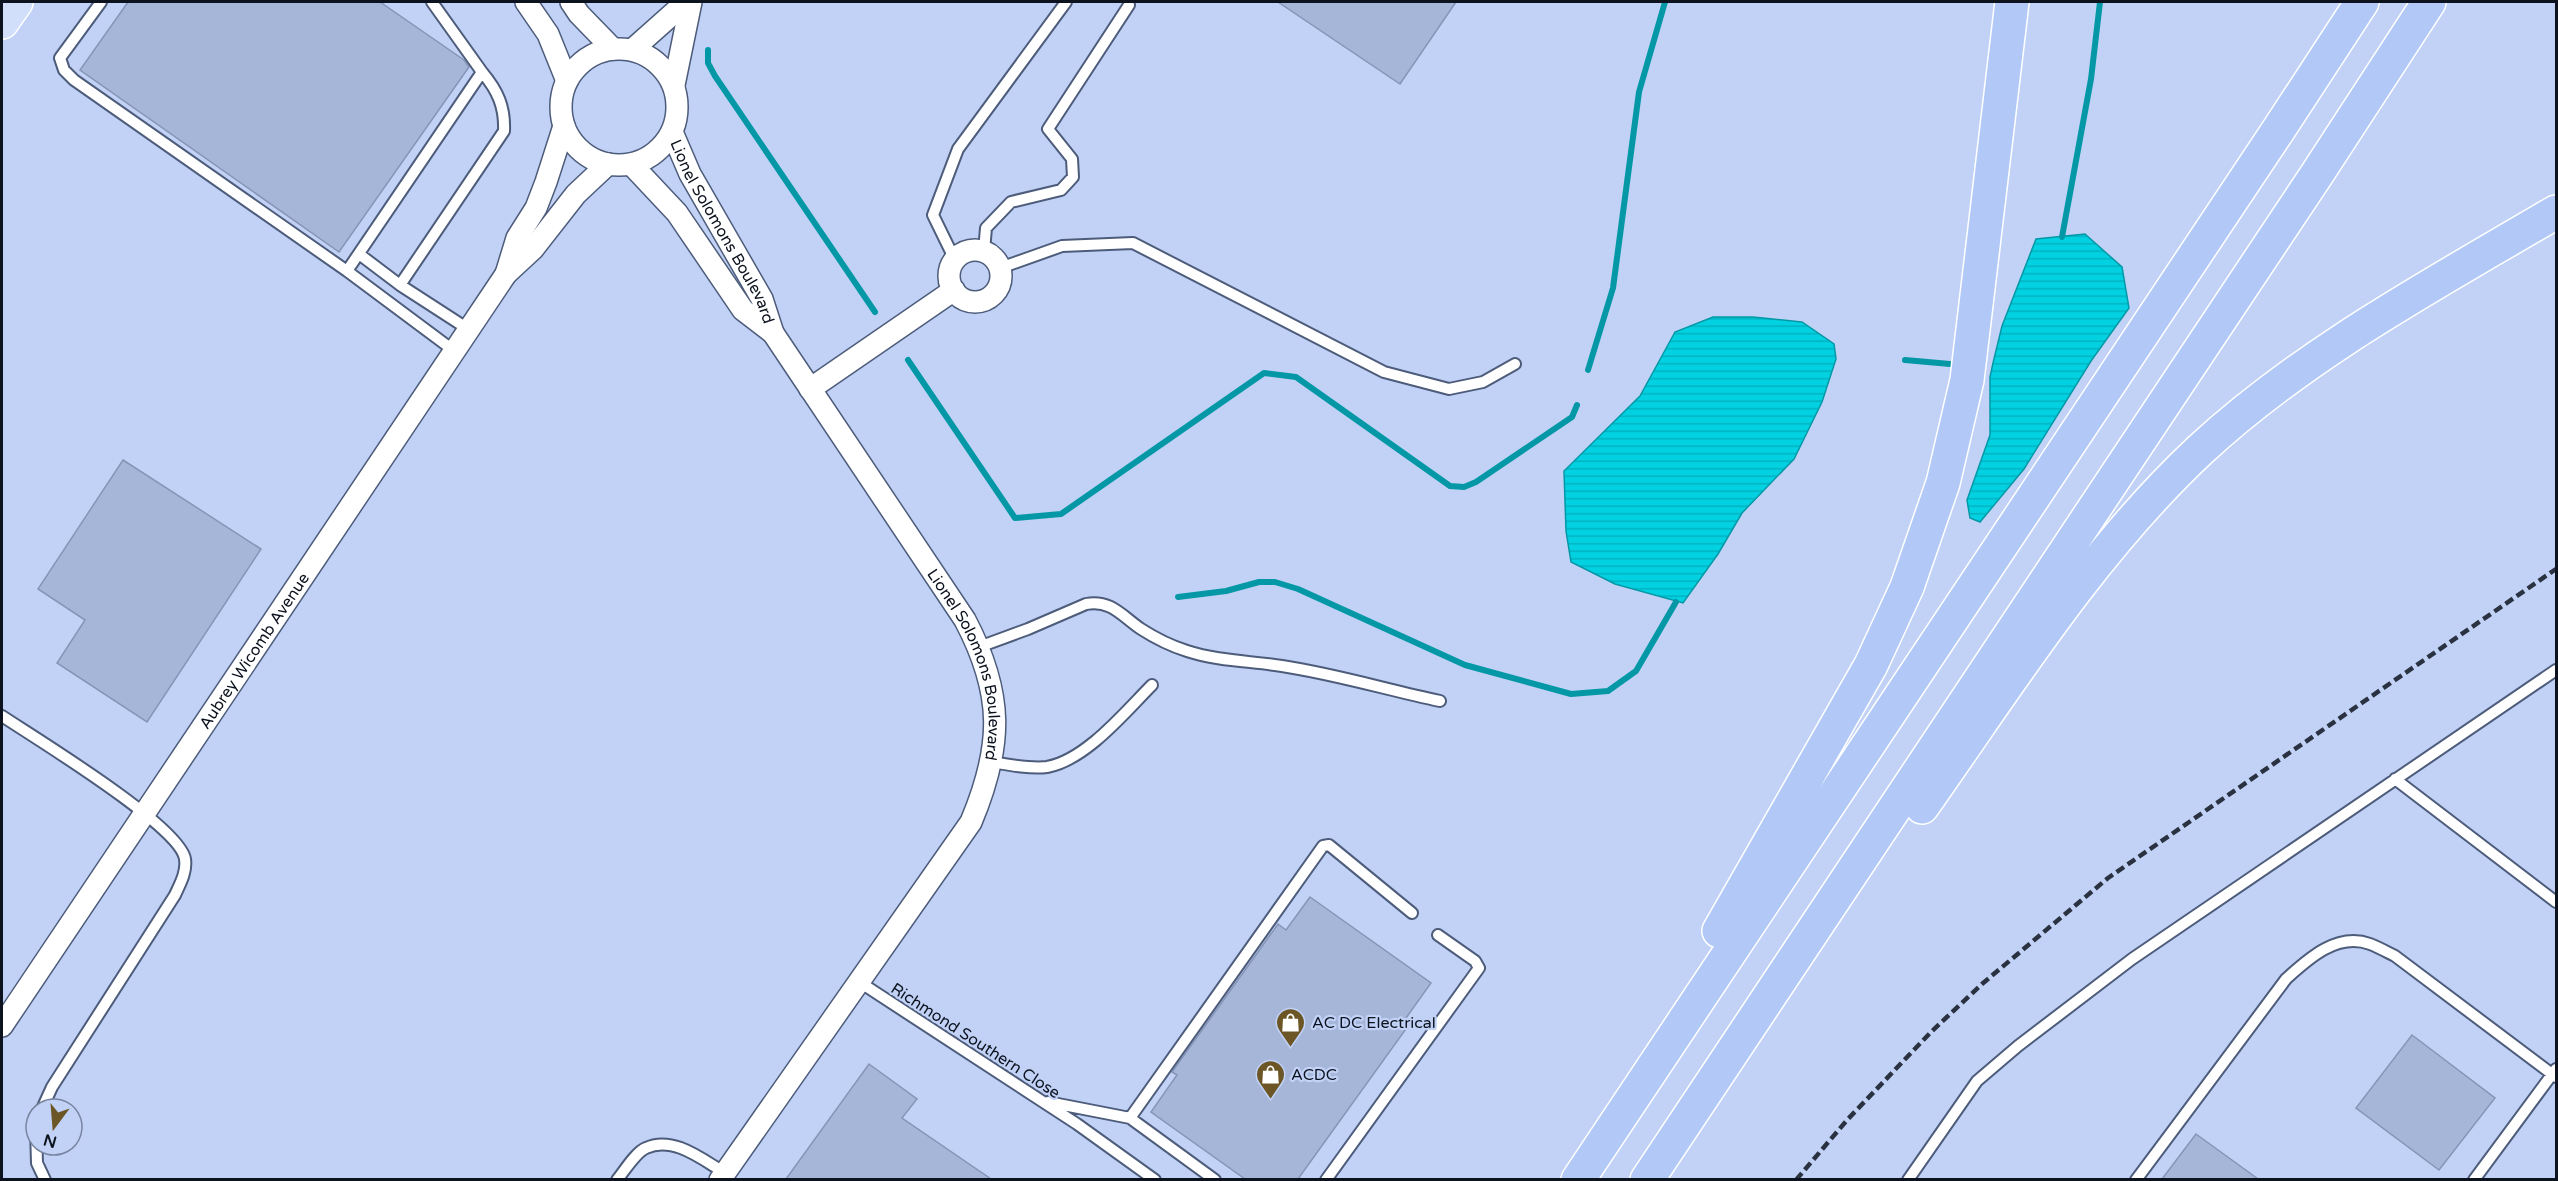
<svg xmlns="http://www.w3.org/2000/svg" width="2558" height="1181" viewBox="0 0 2558 1181" font-family="'Varela Round',sans-serif">
	<style>
		.water { fill: url(#water-rules); stroke: #0498a6; stroke-width: 1.5 }
		.lines { fill: none; stroke-linecap: round; stroke-linejoin: round }
		.stream { stroke: #0498a6; stroke-width: 6 }
		.building { fill: #a6b6d9; stroke: #8595b6; stroke-width: 1.5 }
		.lane-casing { stroke: #4d5c7a; stroke-width: 14 }
		.street-casing { stroke: #4d5c7a; stroke-width: 24 }
		.primary-casing { stroke: #fff; stroke-width: 36 }
		.highway-casing { stroke: #fff; stroke-width: 36 }
		.lane { stroke: #fff; stroke-width: 10 }
		.street { stroke: #fff; stroke-width: 21 }
		.primary { stroke: #d1dffb; stroke-width: 33 }
		.highway { stroke: #b2c9f8; stroke-width: 33 }
		.rail { stroke: #2a3241; stroke-width: 4.5; stroke-dasharray: 9 4.5; stroke-linecap: butt }
		.labels { text-anchor: middle; stroke-width: 4.5; stroke-linejoin: round; paint-order: stroke }
		.street-label { font-size: 16px; fill: #0c121e; stroke: #c1d2f6 }
		.poi-label { font-size: 16px; fill: #0c121e; stroke: #c1d2f6; text-anchor: start }
	</style>
	<defs>
		<pattern id="water-rules" width="6" height="5" patternUnits="userSpaceOnUse" patternTransform="scale(1.5)"><rect width="6" height="5" fill="#01d1e1"/><path d="M0 2.5h6" fill="none" stroke="#01b2c1"/></pattern>
	</defs>
	<rect width="100%" height="100%" fill="#c1d2f6"/>
	<path class="water" d="M2085,234L2122,267L2129,308L2091,361L2024,469L1980,522L1970,518L1967,500L1990,435V377L1993,363L2002,326L2036,239Z
		M1713,317H1753L1802,322L1834,344L1836,359L1822,402L1794,459L1742,513L1718,554L1683,603L1615,584L1571,562L1566,531L1564,471L1640,396L1675,332Z"/>
	<g class="lines">
		<path class="stream" d="M708,50V63L715,76L875,312
			M2062,237L2091,79L2100,2
			M908,360L1015,518L1061,514L1264,373L1296,377L1450,486L1464,487L1476,482L1572,417L1577,405
			M1905,360L1950,364
			M1588,370L1613,288L1639,92L1665,2
			M1178,597L1226,591L1259,582H1275L1298,589L1465,665L1571,694L1608,691L1636,671L1676,602"/>
	</g>
	<path class="building" d="M128,2H380L464,60L469,67L339,252L80,70Z
		M1278,2H1456L1400,84Z
		M123,460L261,549L147,722L57,663L85,620L38,589Z
		M1310,897L1431,983L1406,1018L1411,1022L1298,1179H1245L1151,1112L1177,1075L1172,1072L1278,924L1286,930Z
		M2412,1035L2495,1098L2439,1170L2356,1108Z
		M869,1064L917,1099L902,1118L991,1179H786Z
		M2196,1134L2258,1179H2162Z"/>
	<g class="lines">
		<defs>
			<path id="lane" d="M101,2L60,58L64,70L74,80L347,271L453,350
				M432,2L482,72
				M984,251L986,228L1011,202L1061,190L1073,177L1072,159L1048,129L1129,5
				M359,254L400,285L468,329
				M955,260L933,215L958,149L1066,2
				M1000,268L1062,246L1133,243L1384,372L1449,389L1483,382L1515,364
				M347,271L482,72C498,91 505,107 504,131L400,285
				M979,647L1028,629L1086,604C1111,599 1123,617 1141,629C1155,638 1171,646 1187,651C1218,661 1250,661 1282,666C1335,674 1388,690 1440,701
				M2,716C35,738 180,826 185,859C187,872 180,884 175,895L52,1087L42,1109
				M992,762C1009,765 1030,769 1047,767C1086,760 1125,712 1152,685
				M2395,779L2556,902
				M858,981L1077,1124L1155,1180
				M1048,1102L1130,1118L1215,1180
				M1130,1118L1323,846L1329,845L1412,913
				M36,1130L37,1163L45,1180
				M617,1180C625,1170 636,1152 646,1148C673,1135 703,1160 725,1173
				M1326,1180L1479,968L1475,961L1438,935
				M1908,1180L1977,1081L2018,1046L2132,959L2556,670
				M2136,1180L2286,979C2308,959 2337,932 2370,944C2378,947 2387,952 2395,956L2556,1077
				M2474,1180L2556,1069"/>
			<g id="street">
				<path d="M526,2L548,34L567,81"/>
				<path d="M571,2L579,14L613,49"/>
				<circle cx="619" cy="107" r="58"/>
				<path d="M632,50L686,2"/>
				<path d="M674,85L691,2"/>
				<path id="s1" d="M672,132L690,174L762,299L773,333L965,620C1004,694 1003,746 971,822L720,1180"/>
				<path d="M631,164L677,213L743,310L773,333"/>
				<circle cx="975" cy="276" r="26"/>
				<path d="M506,274L517,238L536,208L546,182L564,126"/>
				<path d="M810,389L954,290"/>
				<path id="s2" d="M2,1026L506,274L533,249L576,194L608,164"/>
			</g>
			<path id="primary" d="M2,22L16,2"/>
			<path id="highway" d="M1922,807C2008,685 2090,553 2200,450C2305,353 2434,284 2556,212
				M1719,931L1871,665L1907,587L1943,483L1967,380L2012,2
				M1578,1180L2279,129L2362,2
				M1647,1180L2317,174L2429,2"/>
		</defs>
		<use href="#lane" class="lane-casing"/>
		<use href="#street" class="street-casing"/>
		<use href="#primary" class="primary-casing"/>
		<use href="#highway" class="highway-casing"/>
		<use href="#lane" class="lane"/>
		<use href="#street" class="street"/>
		<use href="#primary" class="primary"/>
		<use href="#highway" class="highway"/>
		<path class="rail" d="M1796,1180L1848,1119L1932,1031L1982,984L2108,878L2556,569"/>
	</g>
	<defs>
		<symbol id="shop-pin" viewBox="-11 -11 22 30"><path d="M0 17L-7.5 6A9.5 9.5 0 1 1 7.5 6Z" fill="#6c5626" stroke="#c1d2f6"/><path d="M-5-2.5h2.3a2.7 3.5 0 0 1 5.4 0H5L5.5 6h-11ZM-1.5-2.5h3a1.5 2.3 0 0 0-3 0Z" fill="#fff"/></symbol>
	</defs>
	<g fill-rule="evenodd">
		<use href="#shop-pin" x="1274" y="1006" width="33" height="45"/>
		<use href="#shop-pin" x="1254" y="1058" width="33" height="45"/>
	</g>
	<g class="labels">
		<g class="street-label">
			<text dy="6" stroke="none"><textPath href="#s1" startOffset="112">Lionel Solomons Boulevard</textPath></text>
			<text dy="6" stroke="none"><textPath href="#s2" startOffset="452">Aubrey Wicomb Avenue</textPath></text>
			<text dy="6" stroke="none"><textPath href="#s1" startOffset="614">Lionel Solomons Boulevard</textPath></text>
			<text transform="translate(976 1040) rotate(33)" y="6">Richmond Southern Close</text>
		</g>
		<g class="poi-label">
			<text x="1312" y="1028">AC DC Electrical</text>
			<text x="1291" y="1080">ACDC</text>
		</g>
	</g>
	<rect width="2558" height="1181" fill="none" stroke="#0c121e" stroke-width="6"/>
	<g transform="translate(54 1127) rotate(196)"><circle r="28" fill="#c1d2f6" stroke="#7985a0" stroke-width="1.5"/>
	<path d="M0-4.5L10 22L0 15L-10 22Z" fill="#6c5626"/>
	<text y="-9" font-size="16" font-weight="bold" text-anchor="middle" fill="#0c121e">N</text>
	</g>
</svg>
